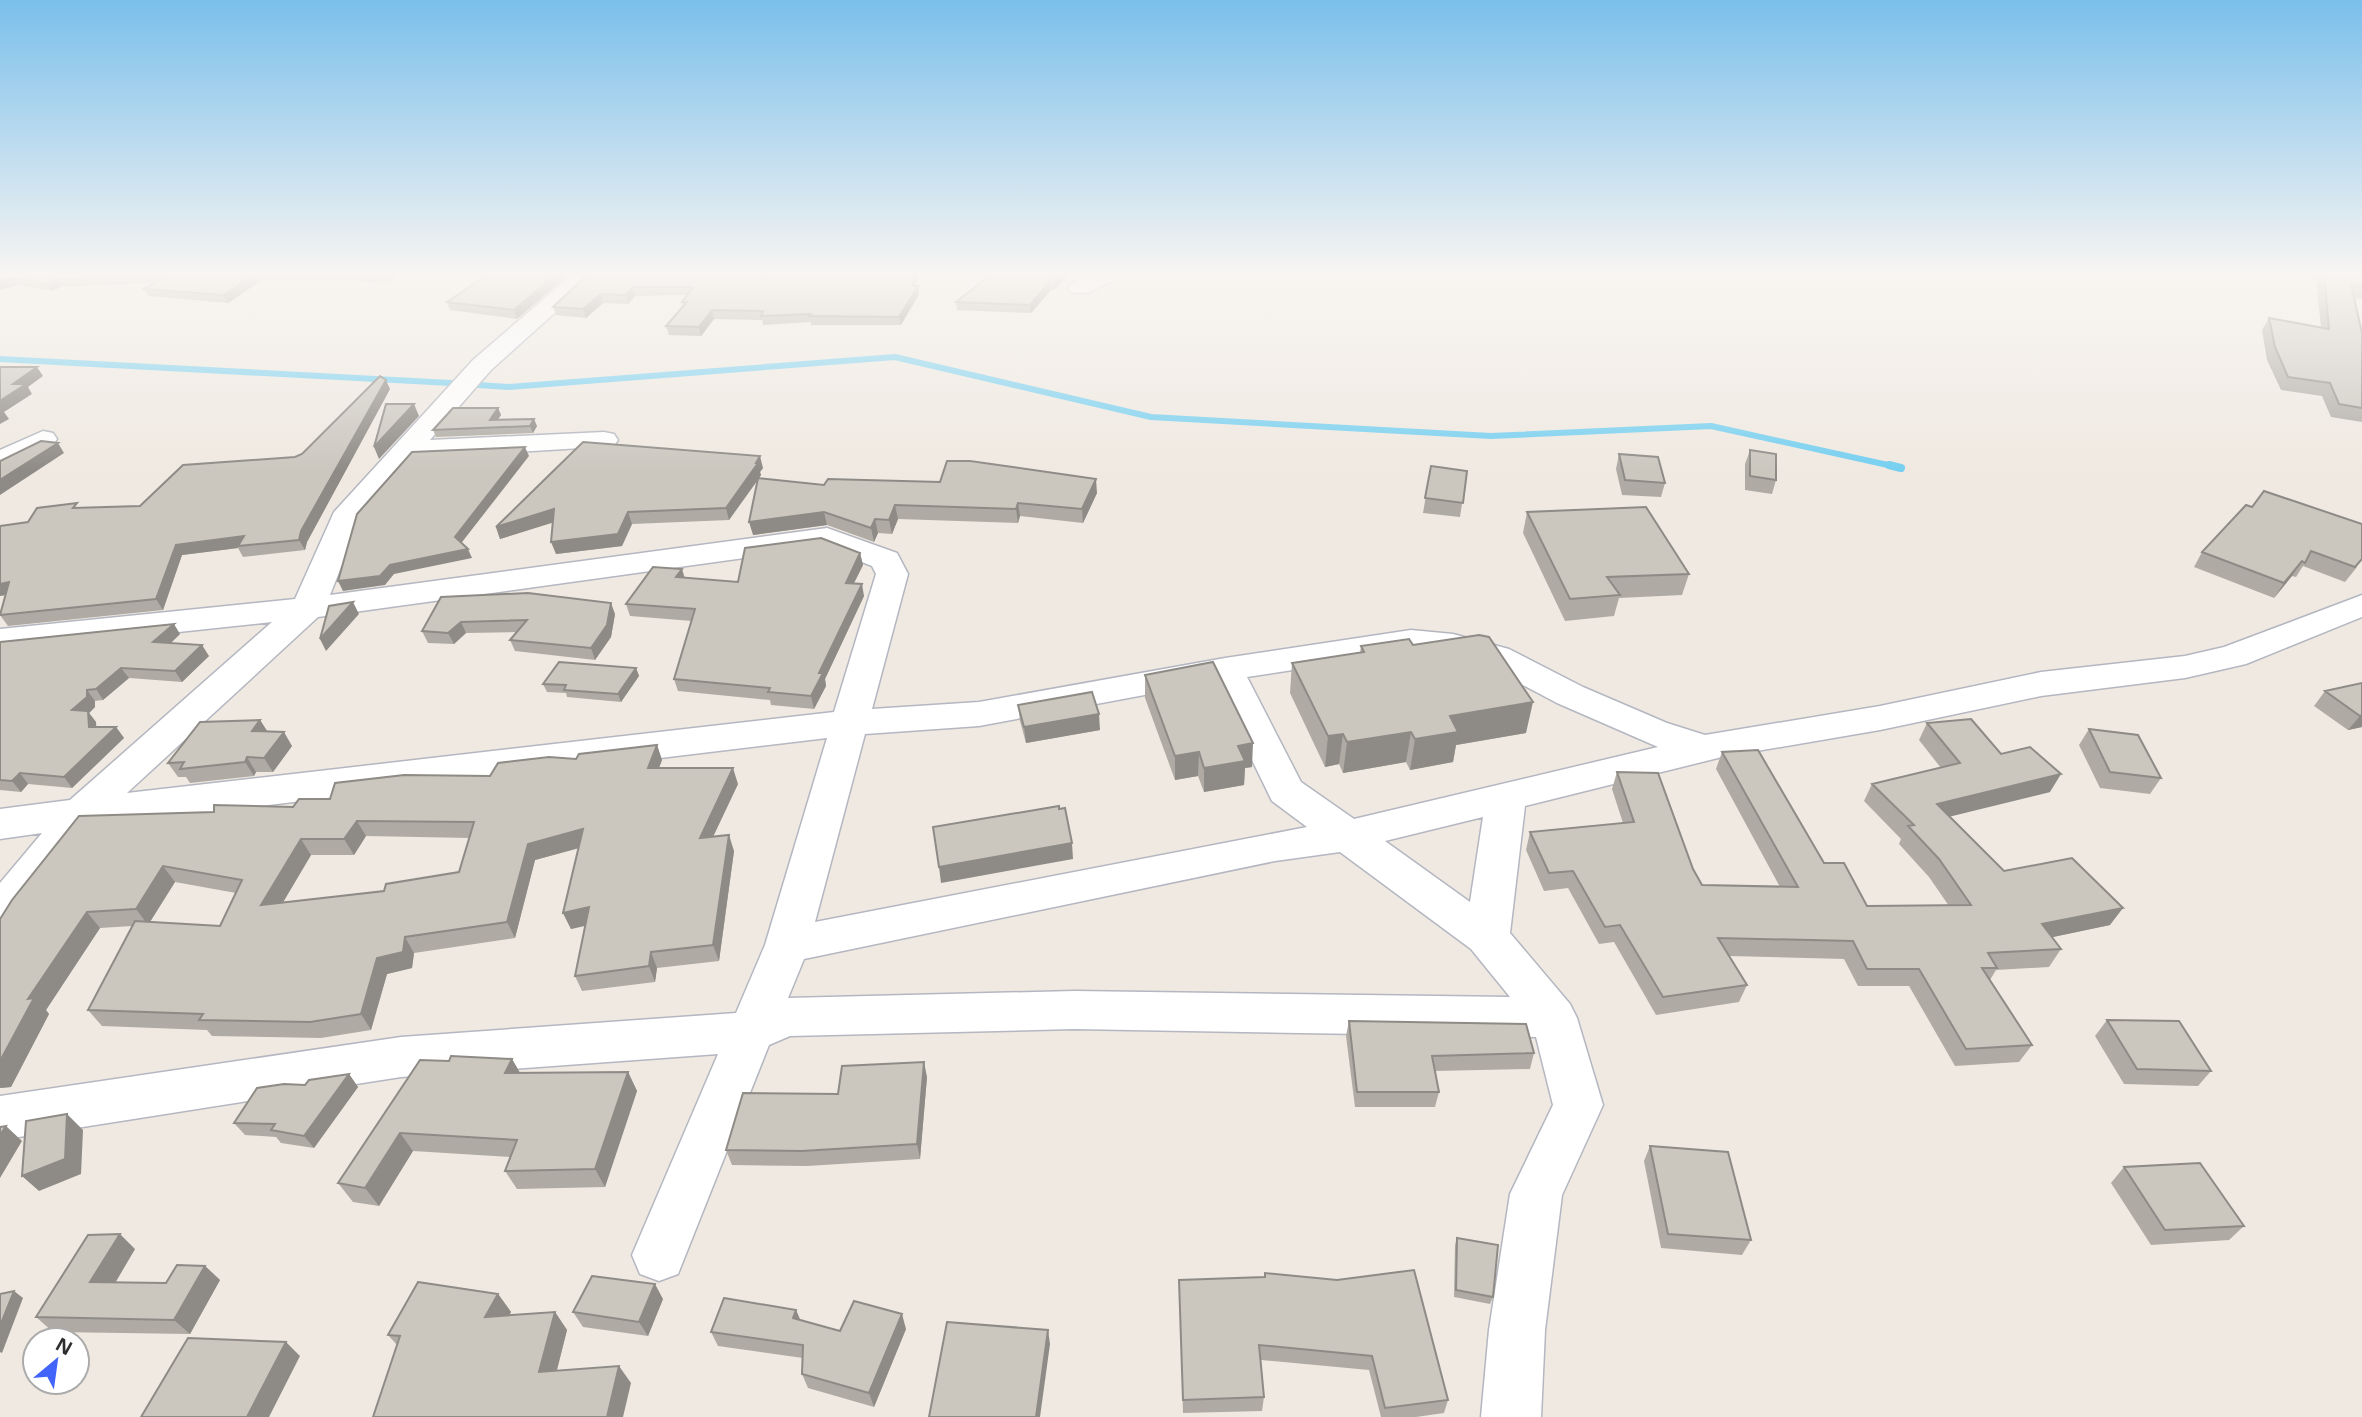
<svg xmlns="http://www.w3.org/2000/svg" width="2362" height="1417" viewBox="0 0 2362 1417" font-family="'Open Sans',sans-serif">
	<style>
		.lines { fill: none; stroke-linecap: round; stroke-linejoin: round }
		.stream-far1 { stroke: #75cff0; stroke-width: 6 }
		.stream { stroke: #75cff0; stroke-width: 8 }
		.minor-casing { stroke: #b4b7c1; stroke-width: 3 }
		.minor { fill: #fff; fill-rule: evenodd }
		.wall { fill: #afaba4; fill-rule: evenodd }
		.shaded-wall { fill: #8e8b86 }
		.building { fill: #cbc7bf; stroke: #8e8b86; stroke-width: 2; fill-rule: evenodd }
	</style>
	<rect width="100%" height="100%" fill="#efe9e1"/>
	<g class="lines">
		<path class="stream-far1" d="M0,359L451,383
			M478,385L509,387L895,357L1151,417L1491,436L1711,426L1897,467"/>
		<path class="stream" d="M1889,465L1901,468"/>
		<defs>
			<path id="minor" d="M574,273H599L491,370L430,440L604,432L614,434L618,440L614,446L415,458L359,522L330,595L827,528L897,553L908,574L872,709L979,702L1225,658L1411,630L1453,634L1509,649L1583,687L1667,723L1705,735L1880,706L2041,672L2185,656L2224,647L2362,595V617L2246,664L2185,678L2041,696L1880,730L1722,757L1525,806L1510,933L1570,1004L1577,1018L1603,1105L1562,1195L1545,1330L1541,1417H1481L1489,1330L1510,1194L1553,1105L1536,1037L1074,1029L790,1036L769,1045L678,1274L659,1281L640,1274L632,1255L718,1054L401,1077L0,1140V1096L401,1037L736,1013L765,945L827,738L93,826L15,925L0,930V883L42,833L0,839V809L70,800L272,622L0,651V629L295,599L334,512L473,360ZM824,547L872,566L876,574L834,712L127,793L318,617ZM1411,652L1452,656L1485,665L1557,703L1658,747L1354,819L1301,782L1247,677ZM1214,682L1272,801L1307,827L815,922L865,734L979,726ZM1483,817L1470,902L1385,841ZM1340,852L1471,949L1510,997L1074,991L788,998L804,959L1275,861Z
				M1091,273H1121L1118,278L1088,293H1072L1068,288L1072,283Z
				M43,431L53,433L57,439L53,445L10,468L0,471V450Z"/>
		</defs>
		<use href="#minor" class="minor-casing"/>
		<use href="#minor" class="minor"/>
	</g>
	<path class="wall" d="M0,273H398L390,283L306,279L262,280L228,303L148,296L144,289L154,283L61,287L52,291L17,285L0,290Z
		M570,273L517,319L450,310L447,302Z
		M589,273L915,286L919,294L901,325H811V322L763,325L762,320L714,319L701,336L669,335L666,326L683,307L682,302L687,295L635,296L628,304L603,303L586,318L556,315L553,307Z
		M1071,273L1054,290H1051L1031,313L957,310L956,302Z
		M2167,273H2200L2197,279L2169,276Z
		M2283,273H2362V299L2354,298L2362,333V422L2331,417L2322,396L2281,390L2267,360L2262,330L2269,318L2321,327L2316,279Z
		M390,389L307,542L305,550L243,557L238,548L182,555L163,610L8,626L0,615L5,595L0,596V526L28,522L80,508L140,506L295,457L302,454Z
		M498,408L501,415L497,420L537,426L533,433L436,437L433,430Z
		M1750,450L1776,480L1772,494L1745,490V464Z
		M1619,454L1665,483L1661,497L1622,495L1616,469Z
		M1431,466L1467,471L1460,517L1423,513Z
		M763,468L760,472L761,475L759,478L824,485L1097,493L1083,523L1020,516L1018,523L898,519L892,534L878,533L874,542L827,525L753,535L758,480L729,520L632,524L622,546L556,554L553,522L500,539L496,527Z
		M2246,505L2357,567L2345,582L2303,566L2296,577L2292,576L2274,598L2194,567L2202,552Z
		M1527,512L1689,574L1682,595L1619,598L1614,616L1565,621L1523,533Z
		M860,553L863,565L854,583L864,596L825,679L826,686L814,709L771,705L770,700L678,691L674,679L692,621L630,616L626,604L685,578L738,582Z
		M441,597L615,614L611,637L595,660L515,651L510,640L517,632L466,633L454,644L428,643L422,631Z
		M180,634L171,643L209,656L182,682L129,678L103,700L95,701V707L89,713L96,722V727H116L124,738L72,788L28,784L21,792L0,790V642Z
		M1413,645L1526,733L1456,745L1453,762L1410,770L1406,762L1343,773L1339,764L1325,767L1290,693L1292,663L1360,653L1361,646Z
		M636,668L639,676L621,702L567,697L566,693L547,692L543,684Z
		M1145,675L1252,767L1245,768L1244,785L1204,792L1198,776L1175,780L1145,698Z
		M2362,683V727L2348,730L2314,706L2325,691Z
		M1018,705L1100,730L1026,743L1020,721Z
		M260,720L267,731L292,746L273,772H256L254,776L190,783L186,777H178L168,763Z
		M1927,723L2001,754L2050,792L1949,816L2004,871L2110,925L2052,937L2061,949L2049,967L1996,970L1990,980L2032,1045L2019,1062L1955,1066L1909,986H1858L1844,959L1729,956L1747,985L1739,1002L1656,1015L1614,942L1599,944L1568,888L1544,891L1526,850L1530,832L1623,823L1612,789L1617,772L1693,869L1702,885L1780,887L1716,769L1722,752L1824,863L1867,906H1949L1929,877L1899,844L1901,839L1864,801L1872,784L1941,768L1919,740Z
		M2089,729L2161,778L2150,794L2100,788L2079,745Z
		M657,745L662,760L659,768L738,784L713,836L734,851L719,961L657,968L655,982L582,991L575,976L585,926L571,929L563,913L579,848L535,860L515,938L414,953L412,968L387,974L371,1030L321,1038L212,1036L207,1030L102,1026L88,1010L132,926L100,928L46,1010L49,1014L11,1087L0,1088V919L214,812L293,807L330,799L490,776L576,759ZM366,836L470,838L459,872L384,891L283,902L311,855H354ZM175,882L236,893L220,926L150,922Z
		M2107,1020L2211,1071L2198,1086L2124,1084L2095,1036Z
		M1349,1021L1534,1053L1530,1069L1435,1071L1439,1092L1435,1107H1355L1346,1036Z
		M512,1059L520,1073L628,1072L637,1091L605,1187L517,1189L505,1171L510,1157L413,1151L379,1206L353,1202L338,1183L449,1061Z
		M349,1074L358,1087L314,1148L281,1143L276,1137L245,1135L234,1123L305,1085Z
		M927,1077L920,1159L807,1166L732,1165L726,1150L838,1094Z
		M1650,1146L1751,1240L1742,1255L1661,1248L1644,1161Z
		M2124,1167L2244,1226L2229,1240L2151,1245L2111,1183Z
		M1457,1238L1493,1297L1490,1304L1454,1297L1455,1245Z
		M135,1249L115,1282L166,1283L205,1266L220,1280L190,1334L53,1332L36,1317Z
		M1265,1277L1448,1400L1444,1413L1416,1417H1381L1369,1370L1261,1360L1264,1397L1262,1411L1183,1413L1179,1280Z
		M498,1294L511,1312L509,1315L555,1312L567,1330L557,1370L631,1383L397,1345L388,1335Z
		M663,1299L648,1336L583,1327L573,1312Z
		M796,1310L800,1320L840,1331L906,1329L874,1407L808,1388L802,1374L803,1358L718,1346L711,1332Z"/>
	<path class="shaded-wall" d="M256,273H259L262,280L228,303L224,295Z
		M389,273H398L390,283L387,275Z
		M558,273H570L517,319L514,310Z
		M915,273H919L913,294L918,286L919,294L901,325L899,317Z
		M1062,273H1071L1054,290L1053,282Z
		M12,278L17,285L0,290V281Z
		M56,279L61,287L52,291L48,284Z
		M1050,281L1051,290L1031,313L1030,305Z
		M633,287L635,296L628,304L626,295Z
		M601,294L603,303L586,318L583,309Z
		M712,310L714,319L701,336L699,327Z
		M37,367L43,376L28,387L32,394L4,412L9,419L0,424V401L13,384Z
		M386,380L390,389L307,542L305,550L299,540L301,531Z
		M414,404L419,416L379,459L374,447Z
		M498,408L501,415L493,427L490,420Z
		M534,419L537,426L533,433L530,426Z
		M58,443L64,453L0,495V480Z
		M525,447L529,456L459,546L455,537Z
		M760,456L763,468L760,472L761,475L729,520L726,508Z
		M1096,479L1097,493L1083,523L1082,509Z
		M1018,503L1020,516L1018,523L1016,509Z
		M895,505L898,519L892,534L889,520Z
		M554,509L558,521L500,539L496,527Z
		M628,512L632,524L622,546L556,554L551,542Z
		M824,512L827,525L753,535L749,522Z
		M875,519L878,533L874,542L871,528Z
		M244,536L238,546V548L182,555L163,610L156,599L176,545Z
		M468,549L472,558L394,574L385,585L343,591L338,581L390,565Z
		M860,553L863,565L848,595L846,583Z
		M2302,561L2292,576L2274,598L2284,583Z
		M682,569L686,582L676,577Z
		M9,582L16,593L0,596V584Z
		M862,584L864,596L825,679L826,686L814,709L811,696L819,673Z
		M353,602L359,614L326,651L320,639Z
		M611,603L615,614L611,637L595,660L591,648Z
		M461,622L466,633L454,644L448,633Z
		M174,624L180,634L160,653L153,642Z
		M202,645L209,656L182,682L175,671Z
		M121,668L129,678L103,700L96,689Z
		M636,668L639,676L621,702L618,694Z
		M87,690L95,701V707L89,713L96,722L97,738L72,710Z
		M1533,702L1526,733L1456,745L1453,762L1410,770L1415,739L1450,716Z
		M1099,714L1100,730L1026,743L1024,727Z
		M2362,715V727L2348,730L2360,716Z
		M260,720L269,734L252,731Z
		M116,727L124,738L72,788L64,777Z
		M284,732L292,746L273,772L264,758Z
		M1411,732L1406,762L1343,773L1347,742Z
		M1343,734L1339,764L1325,767L1328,736Z
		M1253,743L1252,767L1245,768L1244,785L1204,792V768L1238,746Z
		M657,745L662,760L653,783L648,768Z
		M1199,752L1198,776L1175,780V756Z
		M247,757L256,772L254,776L245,762Z
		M733,768L738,784L705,854L700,838Z
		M20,773L28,784L21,792L12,781Z
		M2061,774L2050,792L1928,822L1937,804Z
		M357,821L366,836L354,855L344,839Z
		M583,829L590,845L535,860L515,938L507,922L528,844Z
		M729,835L734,851L719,961L713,945Z
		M301,839L311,855L272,921L261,905Z
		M1072,843L1073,859L941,883L939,867Z
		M163,866L175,882L148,925L136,909Z
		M589,907L596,923L571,929L563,913Z
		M2123,908L2110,925L2030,942L2042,924Z
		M87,912L100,928L46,1010L49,1014L11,1087L0,1088V1061L28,999Z
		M405,937L414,953L412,968L387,974L371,1030L361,1014L377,958Z
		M651,952L657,968L655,982L649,966Z
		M512,1059L523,1078L505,1073Z
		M924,1062L927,1077L920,1159L917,1144Z
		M628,1072L637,1091L605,1187L595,1169Z
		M349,1074L358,1087L314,1148L304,1136Z
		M67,1114L83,1130L81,1174L39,1191L22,1176Z
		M6,1126L22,1141L0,1178V1135Z
		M400,1133L413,1151L379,1206L365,1188Z
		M120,1234L135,1249L107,1297L90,1282Z
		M205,1266L220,1280L190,1334L174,1320Z
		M655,1284L663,1299L648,1336L639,1322Z
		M14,1291L23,1298L2,1353L0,1352V1326Z
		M498,1294L511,1312L499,1335L485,1317Z
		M796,1310L802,1324L793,1318Z
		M555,1312L567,1330L552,1389L539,1372Z
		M902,1314L906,1329L874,1407L869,1393Z
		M1048,1330L1050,1344L1040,1417H1036Z
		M286,1342L300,1356L269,1417H247Z
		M619,1366L631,1383L623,1417H607Z"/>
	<path class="building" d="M0,273H256L224,295L144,289L169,275L56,279L48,284L12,278L0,281Z
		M357,273H389L387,275Z
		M490,273H558L514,310L447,302Z
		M589,273H915L912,286H918L899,317L809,316L811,314L761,316L763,311L712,310L699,327L666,326L687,302H682L693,287H633L626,295L601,294L583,309L553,307Z
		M993,273H1062L1053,282L1050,281L1030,305L956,302Z
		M2324,273H2362V286L2351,284L2362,333V408L2339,404L2330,383L2288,377L2275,347L2269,318L2329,329Z
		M0,367H37L13,384H26L0,401Z
		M380,376L386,380L301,531L299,540L238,546L244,536L176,545L156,599L0,615L9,582L0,584V526L28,522L37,508L77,503L73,508L140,506L183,465L295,457L302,454Z
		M386,404H414L374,447Z
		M453,408H498L490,420L534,419L530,426L433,430Z
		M41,441L58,443L0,480V461Z
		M583,442L760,456L756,463H758L726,508L628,512L618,534L551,542L554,509L496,527Z
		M525,447L455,537L468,549L390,565L380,576L338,581L357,514L412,452Z
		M1750,450L1776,454V480L1750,476Z
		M1619,454L1658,457L1665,483L1625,480Z
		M947,461H970L1096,479L1082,509L1018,503L1016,509L895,505L889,520L875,519L871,528L824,512L749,522L758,478L824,485L828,479L940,482Z
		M1431,466L1467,471L1463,503L1425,498Z
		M2264,491L2362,524V559L2355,567L2311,551L2305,563L2302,561L2284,583L2202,552L2246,505L2252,507Z
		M1646,507L1689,574L1607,577L1620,595L1570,599L1527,512Z
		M821,538L860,553L846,583L862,584L819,673H823L811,696L768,692L770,688L674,679L695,609L626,604L653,567L682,569L676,577L738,582L745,548Z
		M528,593L611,603L607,625L591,648L510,640L527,620L461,622L448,633L422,631L441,597Z
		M353,602L320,639L329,606Z
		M174,624L153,642L202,645L175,671L121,668L96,689L87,690V697L72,710L88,711L89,727H116L64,777L20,773L12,781L0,780V642Z
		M1479,635L1489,637L1533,702L1450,716L1458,732L1415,739L1411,732L1347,742L1343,734L1328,736L1292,663L1364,652L1361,646L1409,639L1413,645Z
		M559,662L636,668L618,694L564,690L566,685L543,684Z
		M1213,662L1253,743L1238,746L1245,761L1204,768L1199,752L1175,756L1145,675Z
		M2362,683V715L2360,716L2325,691Z
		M1092,692L1099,714L1024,727L1018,705Z
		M1971,719L2001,754L2030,747L2061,774L1937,804L2004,871L2072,858L2123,908L2042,924L2061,949L1988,953L1997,968H1982L2032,1045L1966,1049L1919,969H1867L1853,941L1718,938L1747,985L1663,997L1620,925L1605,927L1573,871L1549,873L1530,832L1634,822L1617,772L1658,773L1693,869L1702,885L1798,887L1722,752L1758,750L1824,863H1844L1867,906L1971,905L1939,859L1908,826L1914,825L1872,784L1960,763L1927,723Z
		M260,720L252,731L284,732L264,758L247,757L245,762L180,769L184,762L168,763L200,722Z
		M2089,729L2138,735L2161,778L2110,772Z
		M657,745L648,768H733L700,838L729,835L713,945L651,952L649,966L575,976L589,907L563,913L583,829L528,844L507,922L405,937L403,952L377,958L361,1014L310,1022L199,1020L203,1014L88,1010L135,921L220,926L242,880L163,866L136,909L87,912L28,999L34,998L0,1061V919L12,900L79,816L214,812V805L293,807L299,799H330L335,783L404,775L490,776L498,763L549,757L576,759L579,754ZM357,821L474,822L459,872L386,884L384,891L261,905L301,839H344Z
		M1059,806V809L1065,808L1072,843L939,867L933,827Z
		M2107,1020L2179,1021L2211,1071L2137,1069Z
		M1349,1021L1526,1024L1534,1053L1432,1056L1439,1092H1357Z
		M451,1056L512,1059L505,1073L628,1072L595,1169L505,1171L517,1140L400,1133L365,1188L338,1183L420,1060L449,1061Z
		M924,1062L917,1144L802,1151L726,1150L743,1093L838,1094L842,1066Z
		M349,1074L304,1136L271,1130L275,1124L234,1123L257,1088L284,1084L305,1085L309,1080Z
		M67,1114L65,1159L22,1176L26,1121Z
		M6,1126L0,1135V1127Z
		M1650,1146L1728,1152L1751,1240L1668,1234Z
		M2200,1163L2244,1226L2165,1230L2124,1167Z
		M120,1234L90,1282L166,1283L177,1265L205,1266L174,1320L36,1317L88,1235Z
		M1457,1238L1498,1245L1493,1297L1456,1290Z
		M1414,1270L1448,1400L1385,1408L1372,1356L1259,1345L1264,1397L1183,1400L1179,1280L1265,1277V1273L1337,1280Z
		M592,1276L655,1284L639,1322L573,1312Z
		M418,1282L498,1294L485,1317L555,1312L539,1372L619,1366L607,1417H373L400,1336L388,1335Z
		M14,1291L0,1326V1294Z
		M724,1298L796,1310L793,1318L840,1331L854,1301L902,1314L869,1393L802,1374L803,1345L711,1332Z
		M947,1322L1048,1330L1036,1417H929Z
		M188,1338L286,1342L247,1417H141Z"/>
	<linearGradient id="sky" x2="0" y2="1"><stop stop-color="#7abfeb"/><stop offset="0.58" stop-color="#f8f5f2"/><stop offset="1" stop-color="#f8f5f2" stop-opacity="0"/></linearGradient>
	<rect width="2362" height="472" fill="url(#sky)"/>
	<g transform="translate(56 1361) rotate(29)"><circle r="33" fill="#ffffff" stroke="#ababab" stroke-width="2"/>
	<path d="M0-5L12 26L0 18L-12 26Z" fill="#4264fb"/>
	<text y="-10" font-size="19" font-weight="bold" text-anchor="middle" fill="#2e2e2e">N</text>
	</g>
</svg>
